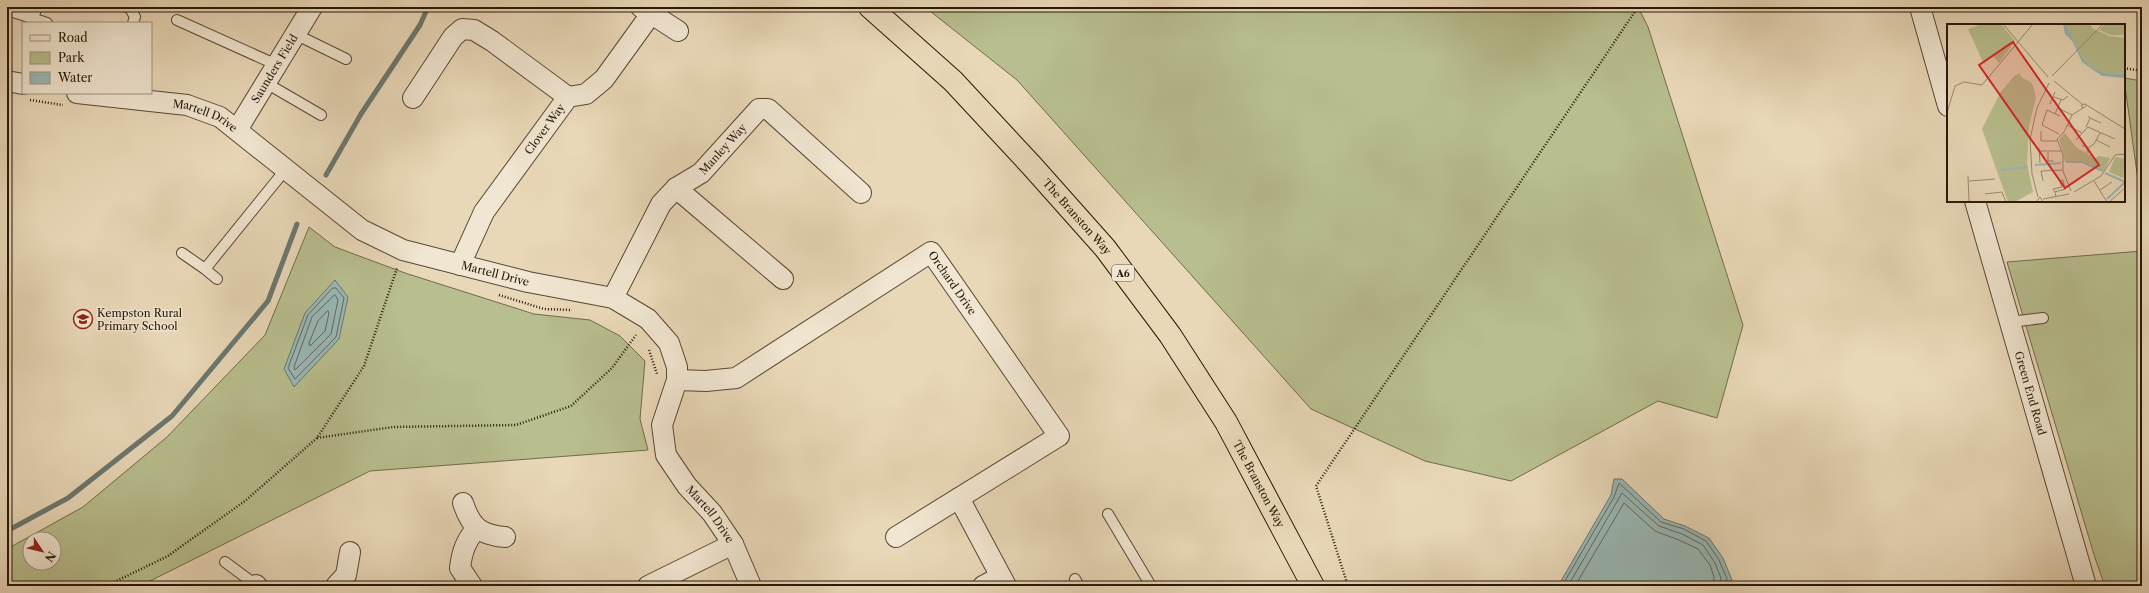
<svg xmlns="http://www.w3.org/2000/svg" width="2149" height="593" viewBox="0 0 2149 593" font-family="'Libre Caslon Text',serif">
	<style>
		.green { fill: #b8be8e; stroke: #706b4b; fill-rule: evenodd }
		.water { fill: #99b8b6; stroke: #6b7870 }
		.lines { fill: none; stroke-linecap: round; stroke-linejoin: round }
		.shore { stroke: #60685f; stroke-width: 1 }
		.stream { stroke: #6b7870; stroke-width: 5 }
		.service-casing { stroke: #584834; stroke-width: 12 }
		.minor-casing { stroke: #584834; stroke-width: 22 }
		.trunk-casing { stroke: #271808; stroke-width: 24 }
		.path { stroke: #271808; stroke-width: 2.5; stroke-dasharray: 1 2; stroke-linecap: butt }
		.service { stroke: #f1e6d1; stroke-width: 10 }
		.minor { stroke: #f1e6d1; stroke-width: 20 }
		.trunk { stroke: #e9d8b8; stroke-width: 22 }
		.labels { text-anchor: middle; stroke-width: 3; stroke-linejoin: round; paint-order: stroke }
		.shield { fill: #f1e6d1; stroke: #645644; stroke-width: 1 }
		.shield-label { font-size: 10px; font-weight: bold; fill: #271808 }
		.street-label { font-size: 11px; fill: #271808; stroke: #f1e6d1 }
		.poi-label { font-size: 11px; fill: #271808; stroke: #f1e6d1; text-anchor: start }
		.inset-river { fill: none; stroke: #99b8b6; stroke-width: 2 }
		.inset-road { fill: none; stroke: #9b8b72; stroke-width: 1 }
		.view { fill: #d62828; fill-opacity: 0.15; stroke: #d62828; stroke-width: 2 }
		.inset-edge { fill: none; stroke: #271808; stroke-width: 2 }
	</style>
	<rect width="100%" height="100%" fill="#e9d8b8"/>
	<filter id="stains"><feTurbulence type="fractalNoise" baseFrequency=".005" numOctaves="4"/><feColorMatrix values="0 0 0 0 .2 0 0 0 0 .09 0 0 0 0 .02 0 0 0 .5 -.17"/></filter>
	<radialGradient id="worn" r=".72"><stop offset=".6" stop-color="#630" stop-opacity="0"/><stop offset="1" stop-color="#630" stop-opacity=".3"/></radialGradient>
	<path class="green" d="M925,7H1638L1648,27L1743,325L1717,418L1658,401L1511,481L1425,461L1311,409L1017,80Z
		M2124,78L2142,81V209L2124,79Z
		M309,227L335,247L405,273L534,314L590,320L620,336L645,361L640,419L648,450L370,471L140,586H7V549L83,507L167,437L265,335ZM30,539H54V563H30Z
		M2142,251V586H2105L2095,558L2007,262Z"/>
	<path class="water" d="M335,280L348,297L339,339L294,387L284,369L305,313Z
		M1614,479H1622L1664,519L1685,526L1709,538L1723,558L1732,580L1727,586H1558L1611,495Z"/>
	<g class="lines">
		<path class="shore" d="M333,288H336L344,298L336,337L295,379L288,368L308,315Z
			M335,295L338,300L331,334L295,370L294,367L312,317Z
			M328,311L329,313L325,331L310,346L309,343L318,321Z
			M1562,586L1614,497L1619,483L1661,522L1684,529L1706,541L1719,560L1727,579L1724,586
			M1568,586L1622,493L1659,526L1682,534L1703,545L1715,563L1721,578L1719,586
			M1575,586L1624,503L1655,531L1679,540L1698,549L1710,565L1714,577L1713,586"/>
		<path class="stream" d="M326,175L361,114L420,25L428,7
			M7,531L68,498L172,416L268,301L297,224"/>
		<defs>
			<path id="service" d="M126,7L130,8L135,17L133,23
				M7,10L47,23
				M33,18L37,7
				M177,20L277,65
				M295,34L346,59
				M266,83L321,115
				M182,253L205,269L286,169
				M205,269L217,279
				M2010,322L2043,318
				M1108,514L1151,586
				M225,562L256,585
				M1075,579L1079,586"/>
			<g id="minor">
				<path d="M641,7L678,31"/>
				<path d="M1920,7L1948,106"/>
				<path d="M7,81L23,84"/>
				<path id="s1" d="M77,93L187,105L220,117L362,230L403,250L528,282L613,298L648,319L669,343L677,367V380L662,425L666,455L687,486L712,513L733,544L751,586"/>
				<path d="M413,98L453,37L462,29L474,30L492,41L568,97"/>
				<path id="s2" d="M237,130L312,7"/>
				<path d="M676,188L783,279"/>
				<path id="s3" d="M1975,201L2086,586"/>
				<path id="s4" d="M460,265L484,212L568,97L586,94L604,79L651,14"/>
				<path id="s5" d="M613,298L661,204L676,188L701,173L759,109H768L861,193"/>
				<path id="s6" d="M677,380L706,381L736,378L931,252L1059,436L896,537"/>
				<path d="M959,498L1006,586"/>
				<path d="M463,503C471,527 480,535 505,537"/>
				<path d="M256,585L257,586"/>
				<path d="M336,586L346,575L350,552"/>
				<path d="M472,586L460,568C462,551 466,541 476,529"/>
				<path d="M648,586L733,544"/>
				<path d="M983,586L1000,577"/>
			</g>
			<g id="trunk">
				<path id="s7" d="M870,7L953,81L1032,166L1105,248L1170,335L1226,422L1313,586"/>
			</g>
		</defs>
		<use href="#service" class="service-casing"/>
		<use href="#minor" class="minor-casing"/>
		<use href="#trunk" class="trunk-casing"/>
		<path class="path" d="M2124,68L2142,71
			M30,100L63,105
			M499,295L544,309L572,310
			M649,350L657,374
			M317,438L393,427L516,425L571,406L612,368L636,335
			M106,586L168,556L186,543L245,501L317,438L364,366L397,268
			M1348,586L1316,486L1638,7"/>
		<use href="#service" class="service"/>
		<use href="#minor" class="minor"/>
		<use href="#trunk" class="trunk"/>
	</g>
	<defs>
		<symbol id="school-ring" viewBox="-11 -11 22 22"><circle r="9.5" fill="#f1e6d1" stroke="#8f2418" stroke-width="1.5"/><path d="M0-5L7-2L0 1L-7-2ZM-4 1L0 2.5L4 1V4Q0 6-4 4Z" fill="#8f2418"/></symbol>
	</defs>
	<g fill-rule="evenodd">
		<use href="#school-ring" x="72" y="308" width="22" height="22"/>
	</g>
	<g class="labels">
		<rect class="shield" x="1112" y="265" width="22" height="16" rx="3"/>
		<g class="shield-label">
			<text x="1123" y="277">A6</text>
		</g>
		<g class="street-label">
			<text dy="4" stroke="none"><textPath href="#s2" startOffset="72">Saunders Field</textPath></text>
			<text dy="4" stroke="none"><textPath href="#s1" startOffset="131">Martell Drive</textPath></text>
			<text dy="4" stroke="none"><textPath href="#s4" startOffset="161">Clover Way</textPath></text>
			<text dy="4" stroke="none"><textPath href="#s5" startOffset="189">Manley Way</textPath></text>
			<text dy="4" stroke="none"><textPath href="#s7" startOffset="295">The Branston Way</textPath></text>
			<text dy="4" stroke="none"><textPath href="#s1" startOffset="468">Martell Drive</textPath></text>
			<text dy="4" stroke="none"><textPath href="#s6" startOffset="329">Orchard Drive</textPath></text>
			<text dy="4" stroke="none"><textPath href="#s3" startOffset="200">Green End Road</textPath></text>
			<text dy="4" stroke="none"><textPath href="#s7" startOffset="619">The Branston Way</textPath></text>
			<text dy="4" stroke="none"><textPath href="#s1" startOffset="851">Martell Drive</textPath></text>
		</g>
		<g class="poi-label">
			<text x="97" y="317">Kempston Rural<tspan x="97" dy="13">Primary School</tspan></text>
		</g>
	</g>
	<g transform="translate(1947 24)">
		<rect width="178" height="178" fill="#e9d8b8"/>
		<path d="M35,0H54L68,17L52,39L46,32L37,40L21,5ZM119,0H143L145,4L162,12L178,14V50L158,49L143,42L135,33ZM158,0H178V11H164L152,6ZM73,49L74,53L85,59L89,73L82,103L80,140L86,168L68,178H61L35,105L53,69L67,52ZM118,109L130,124L148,134L152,132L163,134L157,147L136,137L118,138L112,115ZM168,133L178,135L176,154L162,148Z" fill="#b8be8e"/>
		<path d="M116,0H119L135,33L143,42L158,49L178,50V54L155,52L135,38L126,18L118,10Z" fill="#99b8b6"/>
		<path class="inset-river" d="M119,138H135L156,147M88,141L114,139M54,146L81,143M158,149L178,158M160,175L177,159"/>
		<path class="inset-road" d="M56,0L101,53M105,52L156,0M107,57L135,80M107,73L116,76L121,72M103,80L108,68M139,82L136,84L134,81L138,80L178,105M111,84L125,91M0,89L8,62L17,58L35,61L86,0M108,90L114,76M143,94L154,99M120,101L135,109M139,103L143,94L141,92M94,107V117H110M112,110L95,101L100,86L113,92M129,116L141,103L168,115M149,116L163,123M135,122H140L141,129M92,124L93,139M141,124L147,120L153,109M93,127H115M101,128V137H107M21,152L22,178M22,157L48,155M96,157L94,147L116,146M147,157L160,178M153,166L165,158M124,167L116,147V131L110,115L117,108L125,91L136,84M108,168L106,165L115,163L113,157L116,156L118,165L108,168L109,173M127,168L154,152L168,131L178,130M38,170L55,168L59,178M91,173L85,150L83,115L90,84L102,59M96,175L122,170M89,178L93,173L96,178M162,178L178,164"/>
		<path class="view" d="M66,18L152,141L118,164L32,41Z"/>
		<rect width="178" height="178" class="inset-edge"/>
	</g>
	<rect width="2149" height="593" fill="none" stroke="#e9d8b8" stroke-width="24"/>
	<rect x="8" y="8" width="2133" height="577" fill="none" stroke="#271808" stroke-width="2"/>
	<rect x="12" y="12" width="2125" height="569" fill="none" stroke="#271808"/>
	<rect x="22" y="22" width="130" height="72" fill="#f1e6d1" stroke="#a09481"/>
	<rect x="30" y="35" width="20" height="6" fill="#f1e6d1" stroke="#a09481"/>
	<text x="58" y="42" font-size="12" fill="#271808">Road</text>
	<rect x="30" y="52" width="20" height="12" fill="#b8be8e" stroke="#a09481"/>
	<text x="58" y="62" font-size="12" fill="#271808">Park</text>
	<rect x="30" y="72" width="20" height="12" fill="#99b8b6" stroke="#a09481"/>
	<text x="58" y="82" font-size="12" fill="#271808">Water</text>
	<g transform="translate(42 551) rotate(125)"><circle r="19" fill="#f1e6d1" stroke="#a09481"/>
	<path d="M0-3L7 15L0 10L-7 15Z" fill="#8f2418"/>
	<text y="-6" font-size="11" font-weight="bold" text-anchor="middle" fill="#271808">N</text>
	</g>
	<rect width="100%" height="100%" filter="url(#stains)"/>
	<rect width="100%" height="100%" fill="url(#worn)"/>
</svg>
